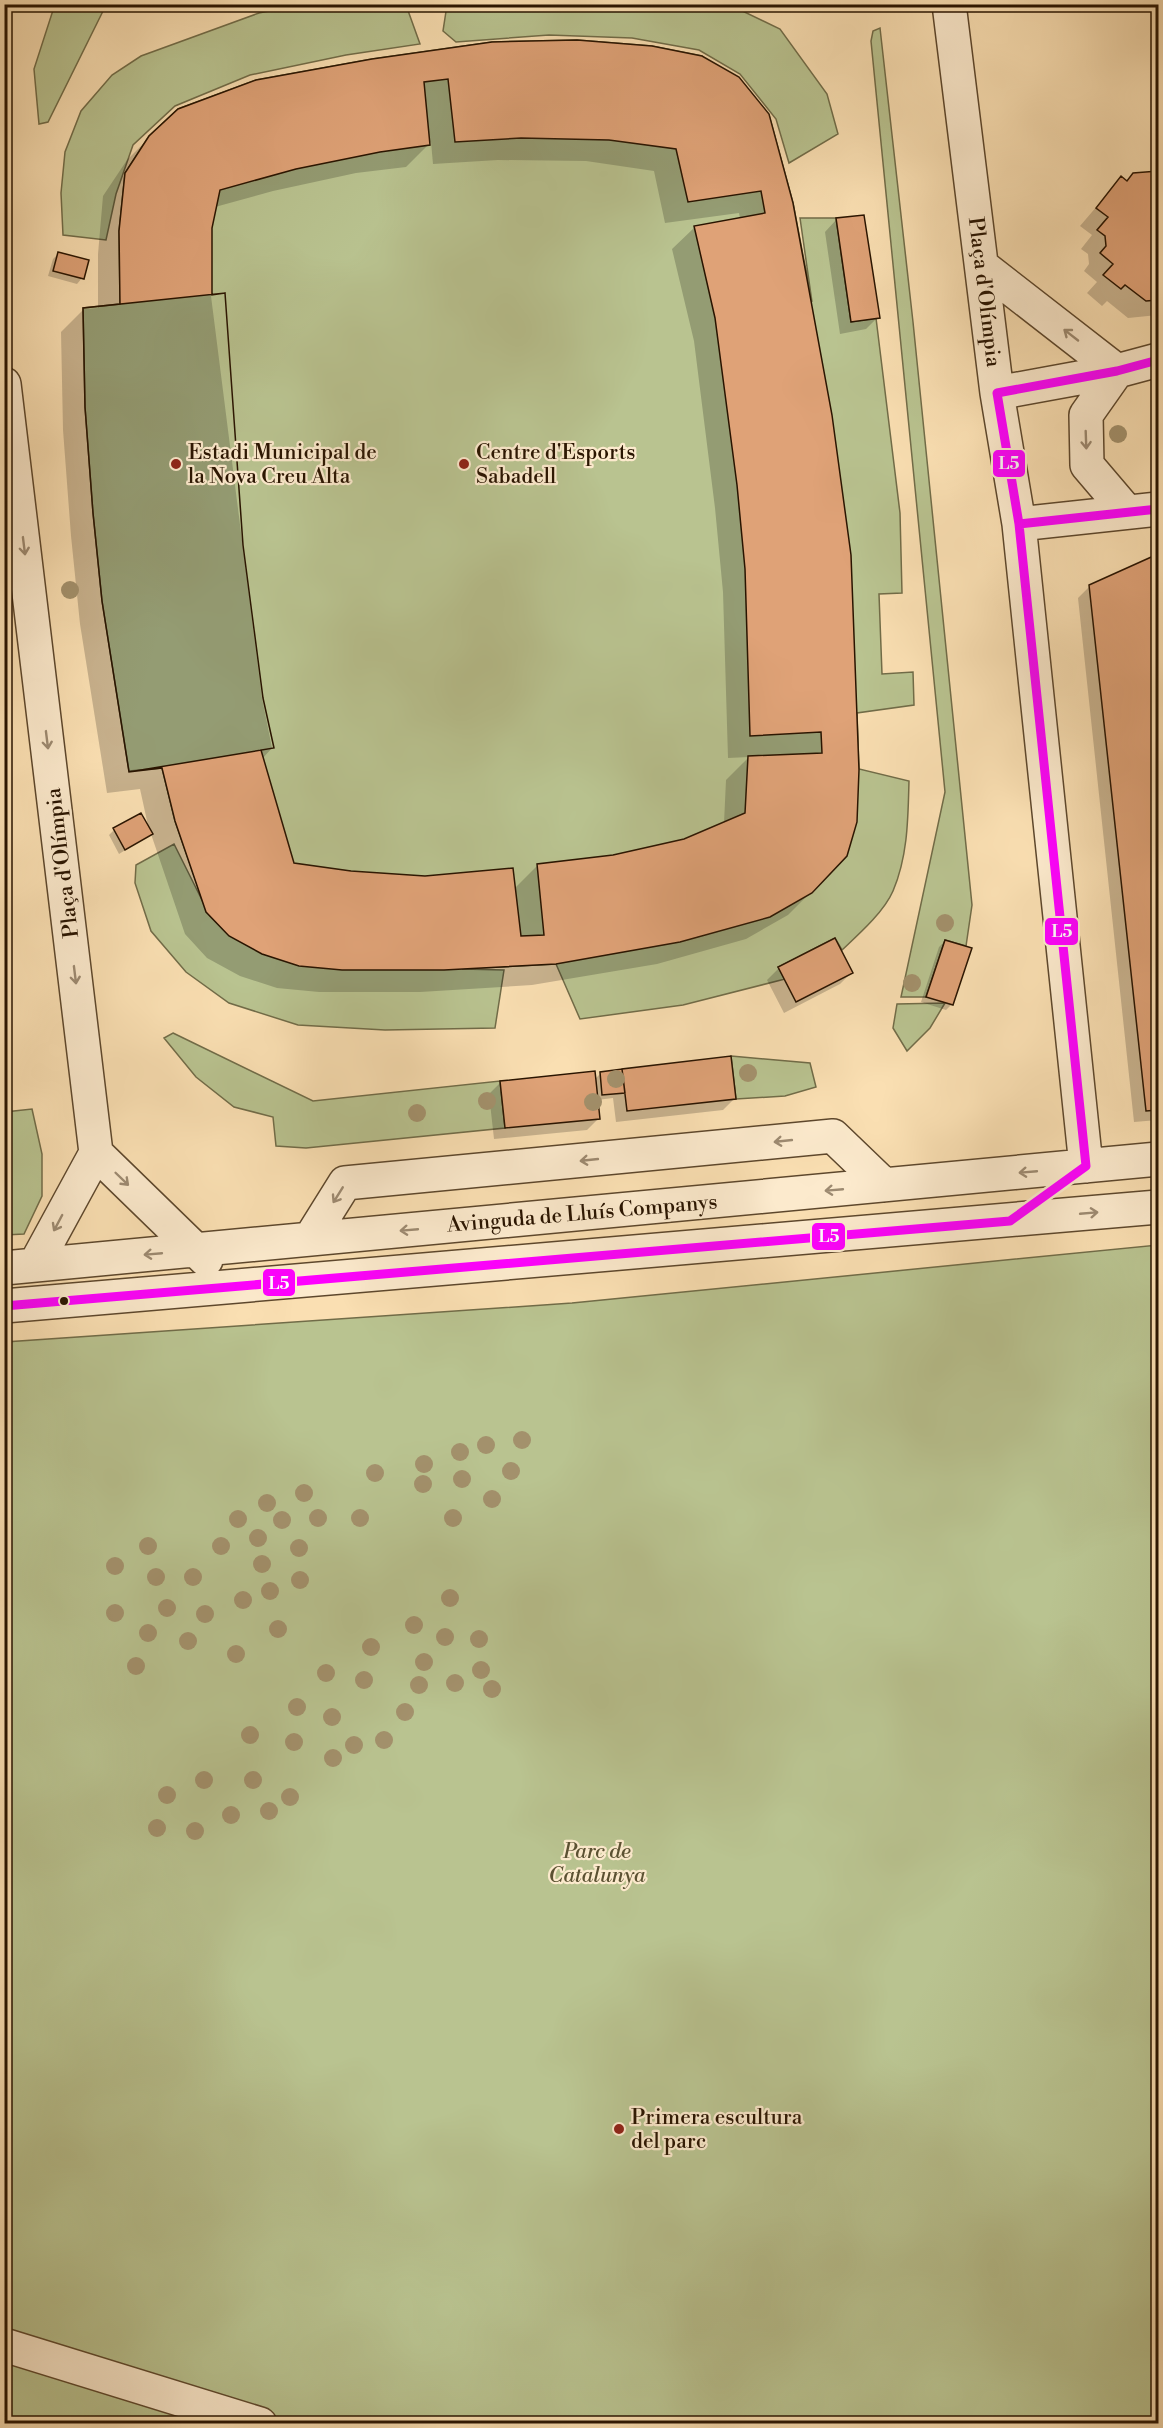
<svg xmlns="http://www.w3.org/2000/svg" width="1163" height="2428" viewBox="0 0 1163 2428" font-family="'Libre Bodoni',serif">
	<style>
		.green { fill: #b9c390; stroke: #716c48; stroke-width: 1.5 }
		.shadow { fill: #0003; fill-rule: evenodd }
		.building { fill: #dfa277; stroke: #291400; stroke-width: 1.5; fill-rule: evenodd }
		.lines { fill: none; stroke-linecap: round; stroke-linejoin: round }
		.minor-casing { stroke: #5d472c; stroke-width: 36 }
		.minor { stroke: #fceacd; stroke-width: 33 }
		.bus-1-casing { stroke: #fceacd; stroke-width: 14 }
		.bus-1 { stroke: #fe00ff; stroke-width: 9 }
		.tree { fill: #a3916c }
		.oneway { stroke: #9d8a71 }
		.poi-dot { fill: #8f2418; stroke: #fceacd; stroke-width: 2 }
		.bus-dot { fill: #291400; stroke: #fceacd; stroke-width: 2 }
		.labels { text-anchor: middle; stroke-width: 4.5; stroke-linejoin: round; paint-order: stroke }
		.street-label { font-size: 21px; fill: #291400; stroke: #fceacd }
		.poi-label { font-size: 21px; fill: #291400; stroke: #fceacd; text-anchor: start }
		.park-label { font-size: 21px; font-style: italic; fill: #5b5132; stroke: #fceacd }
		.line-badge { stroke: #fceacd; stroke-width: 2 }
		.badge-label { font-size: 16px; text-anchor: middle; font-weight: bold; fill: #fff }
	</style>
	<rect width="100%" height="100%" fill="#fadfb2"/>
	<filter id="stains"><feTurbulence type="fractalNoise" baseFrequency=".00333" numOctaves="4"/><feColorMatrix values="0 0 0 0 .2 0 0 0 0 .09 0 0 0 0 .02 0 0 0 .5 -.17"/></filter>
	<radialGradient id="worn" r=".72"><stop offset=".6" stop-color="#630" stop-opacity="0"/><stop offset="1" stop-color="#630" stop-opacity=".3"/></radialGradient>
	<path class="green" d="M55,4L106,5L48,122L39,124L34,69Z
		M298,5H406L420,44L346,55L250,75L175,106L133,145L116,194L106,240L63,235L61,193L65,152L81,111L112,75L141,56L259,13Z
		M447,5H730L780,29L827,94L838,134L789,163L776,119L740,74L699,50L632,38L549,35L456,42L443,31Z
		M880,28L913,322L972,905L966,946L945,940L926,997H901L945,792L871,41L873,31Z
		M577,40L652,46L702,56L769,115L793,203L812,302L800,218H836L851,322L876,318L900,513L902,593L879,594L882,674L913,672L914,705L857,713L859,769L909,781C908,818 908,856 893,891C884,912 858,935 842,950L835,938L778,967L785,979L683,1005L580,1019L556,964L462,969L504,970L495,1028L385,1030L298,1025L229,1003L186,972L151,931L135,883L136,865L174,844L204,904L175,821L162,768L129,771L102,601L93,513L85,407L83,308L120,304L119,231L125,173L149,136L178,109L256,80L372,59L492,42Z
		M945,1003L930,1028L907,1051L893,1028L897,1004Z
		M173,1033L313,1101L500,1081L505,1128L306,1148L276,1146L273,1117L234,1107L196,1077L164,1038Z
		M731,1056L810,1063L816,1087L785,1096L736,1099Z
		M32,1109L42,1154V1196L24,1234L5,1235V1112Z
		M1158,1245V2423H5V1342L572,1303Z"/>
	<path class="shadow" d="M372,60L738,79L850,555L811,892L788,915L746,939L657,964L532,985L420,992H319L277,988L240,976L207,958L185,934L151,834L119,854L109,835L114,830H149L140,789L107,793L80,624L71,536L63,430L61,332L84,309L98,308V254L103,196L127,160L150,137ZM431,142L433,164L498,160L586,161L654,171L665,223L739,213L740,219L695,227L672,249L694,341L715,508L723,592L728,758L749,757L726,780L724,823L684,840L613,856L537,866L514,889L293,864L262,759L272,748L262,698L211,296V228L215,207L273,191L356,173L406,167Z
		M1158,172V315L1128,318L1107,301L1102,306L1087,293L1097,282L1084,271L1089,264L1088,254L1081,249L1092,235L1080,226L1121,178L1126,182L1133,175Z
		M836,220L878,317L866,329L840,334L825,232Z
		M59,253L82,278L77,284L48,276L53,259Z
		M1158,556V1120L1134,1122L1078,598L1090,586Z
		M945,941L951,1005L946,1010L921,1002L939,947Z
		M779,968L851,973L840,984L784,1013L767,980Z
		M601,1073L735,1098L723,1110L616,1122L613,1098L597,1100L599,1118L587,1130L494,1139L489,1094L501,1082L595,1079Z"/>
	<path class="building" d="M577,40L652,46L702,56L739,77L769,114L793,203L832,415L851,555L859,770L857,822L847,856L812,893L770,917L680,942L556,964L444,970H342L299,966L262,954L229,936L206,912L175,821L162,768L129,772L102,601L93,513L85,407L83,308L120,304L119,231L125,173L149,136L178,109L256,80L372,59L492,42ZM448,79L455,142L521,138L609,140L676,149L688,202L761,191L765,213L694,226L715,318L737,485L745,569L750,736L821,732L822,753L748,756L745,813L684,839L613,855L537,864L544,935L521,936L513,868L425,876L351,871L294,863L261,750L274,748L263,698L243,545L225,293L212,295V228L220,190L296,169L380,152L430,145L424,82Z
		M1158,171V300L1146,301L1125,285L1121,289L1103,275L1113,264L1100,253L1106,246L1105,236L1097,230L1108,217L1096,208L1121,176L1127,181L1133,173Z
		M864,215L880,318L851,322L836,218Z
		M58,252L89,260L84,279L53,271Z
		M225,293L243,545L263,698L274,748L129,772L102,601L93,513L85,407L83,308Z
		M1158,554V1110L1146,1111L1089,585Z
		M141,813L153,834L125,850L113,828Z
		M835,938L853,973L796,1002L778,967Z
		M945,940L972,948L953,1005L926,997Z
		M731,1056L736,1099L627,1111L622,1069Z
		M622,1069L625,1093L602,1095L600,1072Z
		M595,1071L600,1119L505,1128L500,1081Z"/>
	<g class="lines">
		<defs>
			<path id="minor" d="M949,4L997,393L1019,524L1086,1166
				M982,266L1117,371
				M1117,371L1086,415L1087,465L1127,512
				M4,384L96,1153L206,1260
				M997,393L1117,371L1158,360
				M1019,524L1158,509
				M310,1239L345,1183L833,1136L884,1185
				M35,1265L96,1153
				M4,1268L1158,1159
				M4,1306L1158,1207
				M4,2345L260,2424"/>
		</defs>
		<use href="#minor" class="minor-casing"/>
		<use href="#minor" class="minor"/>
		<defs>
			<path id="bus-1" d="M1019,524L1158,509
				M1086,1166L1019,524L997,393L1117,371L1158,360
				M4,1306L1010,1221L1086,1166"/>
		</defs>
		<use href="#bus-1" class="bus-1-casing"/>
		<use href="#bus-1" class="bus-1"/>
	</g>
	<g class="tree">
		<circle cx="1118" cy="434" r="9"/>
		<circle cx="70" cy="590" r="9"/>
		<circle cx="945" cy="923" r="9"/>
		<circle cx="912" cy="983" r="9"/>
		<circle cx="748" cy="1073" r="9"/>
		<circle cx="616" cy="1079" r="9"/>
		<circle cx="487" cy="1101" r="9"/>
		<circle cx="593" cy="1102" r="9"/>
		<circle cx="417" cy="1113" r="9"/>
		<circle cx="522" cy="1440" r="9"/>
		<circle cx="486" cy="1445" r="9"/>
		<circle cx="460" cy="1452" r="9"/>
		<circle cx="424" cy="1464" r="9"/>
		<circle cx="511" cy="1471" r="9"/>
		<circle cx="375" cy="1473" r="9"/>
		<circle cx="462" cy="1479" r="9"/>
		<circle cx="423" cy="1484" r="9"/>
		<circle cx="304" cy="1493" r="9"/>
		<circle cx="492" cy="1499" r="9"/>
		<circle cx="267" cy="1503" r="9"/>
		<circle cx="318" cy="1518" r="9"/>
		<circle cx="360" cy="1518" r="9"/>
		<circle cx="453" cy="1518" r="9"/>
		<circle cx="238" cy="1519" r="9"/>
		<circle cx="282" cy="1520" r="9"/>
		<circle cx="258" cy="1538" r="9"/>
		<circle cx="148" cy="1546" r="9"/>
		<circle cx="221" cy="1546" r="9"/>
		<circle cx="299" cy="1548" r="9"/>
		<circle cx="262" cy="1564" r="9"/>
		<circle cx="115" cy="1566" r="9"/>
		<circle cx="156" cy="1577" r="9"/>
		<circle cx="193" cy="1577" r="9"/>
		<circle cx="300" cy="1580" r="9"/>
		<circle cx="270" cy="1591" r="9"/>
		<circle cx="450" cy="1598" r="9"/>
		<circle cx="243" cy="1600" r="9"/>
		<circle cx="167" cy="1608" r="9"/>
		<circle cx="115" cy="1613" r="9"/>
		<circle cx="205" cy="1614" r="9"/>
		<circle cx="414" cy="1625" r="9"/>
		<circle cx="278" cy="1629" r="9"/>
		<circle cx="148" cy="1633" r="9"/>
		<circle cx="445" cy="1637" r="9"/>
		<circle cx="479" cy="1639" r="9"/>
		<circle cx="188" cy="1641" r="9"/>
		<circle cx="371" cy="1647" r="9"/>
		<circle cx="236" cy="1654" r="9"/>
		<circle cx="424" cy="1662" r="9"/>
		<circle cx="136" cy="1666" r="9"/>
		<circle cx="481" cy="1670" r="9"/>
		<circle cx="326" cy="1673" r="9"/>
		<circle cx="364" cy="1680" r="9"/>
		<circle cx="455" cy="1683" r="9"/>
		<circle cx="419" cy="1685" r="9"/>
		<circle cx="492" cy="1689" r="9"/>
		<circle cx="297" cy="1707" r="9"/>
		<circle cx="405" cy="1712" r="9"/>
		<circle cx="332" cy="1717" r="9"/>
		<circle cx="250" cy="1735" r="9"/>
		<circle cx="384" cy="1740" r="9"/>
		<circle cx="294" cy="1742" r="9"/>
		<circle cx="354" cy="1745" r="9"/>
		<circle cx="333" cy="1758" r="9"/>
		<circle cx="204" cy="1780" r="9"/>
		<circle cx="253" cy="1780" r="9"/>
		<circle cx="167" cy="1795" r="9"/>
		<circle cx="290" cy="1797" r="9"/>
		<circle cx="269" cy="1811" r="9"/>
		<circle cx="231" cy="1815" r="9"/>
		<circle cx="157" cy="1828" r="9"/>
		<circle cx="195" cy="1831" r="9"/>
	</g>
	<defs><path id="oneway-shaft" d="M-6 0H5M1.5-3L5.5 0L1.5 3" fill="none" stroke-width="1.6" stroke-linecap="round" stroke-linejoin="round" transform="scale(1.5)"/></defs>
	<g class="oneway">
		<use href="#oneway-shaft" transform="translate(1071 335) rotate(-142)"/>
		<use href="#oneway-shaft" transform="translate(1086 440) rotate(88)"/>
		<use href="#oneway-shaft" transform="translate(24 546) rotate(83)"/>
		<use href="#oneway-shaft" transform="translate(47 740) rotate(83)"/>
		<use href="#oneway-shaft" transform="translate(75 975) rotate(83)"/>
		<use href="#oneway-shaft" transform="translate(783 1141) rotate(174)"/>
		<use href="#oneway-shaft" transform="translate(589 1160) rotate(174)"/>
		<use href="#oneway-shaft" transform="translate(1028 1172) rotate(175)"/>
		<use href="#oneway-shaft" transform="translate(122 1179) rotate(44)"/>
		<use href="#oneway-shaft" transform="translate(834 1190) rotate(175)"/>
		<use href="#oneway-shaft" transform="translate(338 1195) rotate(122)"/>
		<use href="#oneway-shaft" transform="translate(1089 1213) rotate(-5)"/>
		<use href="#oneway-shaft" transform="translate(58 1223) rotate(118)"/>
		<use href="#oneway-shaft" transform="translate(409 1230) rotate(175)"/>
		<use href="#oneway-shaft" transform="translate(153 1254) rotate(175)"/>
	</g>
	<g class="poi-dot">
		<circle cx="176" cy="464" r="6"/>
		<circle cx="464" cy="464" r="6"/>
		<circle cx="619" cy="2129" r="6"/>
	</g>
	<circle class="bus-dot" cx="64" cy="1301" r="5"/>
	<g class="labels">
		<g class="street-label">
			<text transform="translate(985 292) rotate(83)" y="7">Plaça d'Olímpia</text>
			<text transform="translate(62 863) rotate(-97)" y="7">Plaça d'Olímpia</text>
			<text transform="translate(582 1213) rotate(-5)" y="7">Avinguda de Lluís Companys</text>
		</g>
		<g class="poi-label">
			<text x="188" y="459">Estadi Municipal de<tspan x="188" dy="24">la Nova Creu Alta</tspan></text>
			<text x="476" y="459">Centre d'Esports<tspan x="476" dy="24">Sabadell</tspan></text>
			<text x="631" y="2124">Primera escultura<tspan x="631" dy="24">del parc</tspan></text>
		</g>
		<g class="park-label">
			<text x="597" y="1858">Parc de<tspan x="597" dy="24">Catalunya</tspan></text>
		</g>
	</g>
	<g class="line-badge">
		<rect x="992" y="449" width="34" height="29" rx="6" fill="#fe00ff"/>
		<rect x="1044" y="917" width="35" height="29" rx="6" fill="#fe00ff"/>
		<rect x="811" y="1222" width="35" height="29" rx="6" fill="#fe00ff"/>
		<rect x="262" y="1268" width="34" height="29" rx="6" fill="#fe00ff"/>
	</g>
	<g class="badge-label">
		<text x="1009" y="469">L5</text>
		<text x="1062" y="937">L5</text>
		<text x="829" y="1242">L5</text>
		<text x="279" y="1289">L5</text>
	</g>
	<rect width="1163" height="2428" fill="none" stroke="#fadfb2" stroke-width="24"/>
	<rect x="6" y="6" width="1151" height="2416" fill="none" stroke="#291400" stroke-width="3"/>
	<rect x="12" y="12" width="1139" height="2404" fill="none" stroke="#291400" stroke-width="1.5"/>
	<rect width="100%" height="100%" filter="url(#stains)"/>
	<rect width="100%" height="100%" fill="url(#worn)"/>
</svg>
